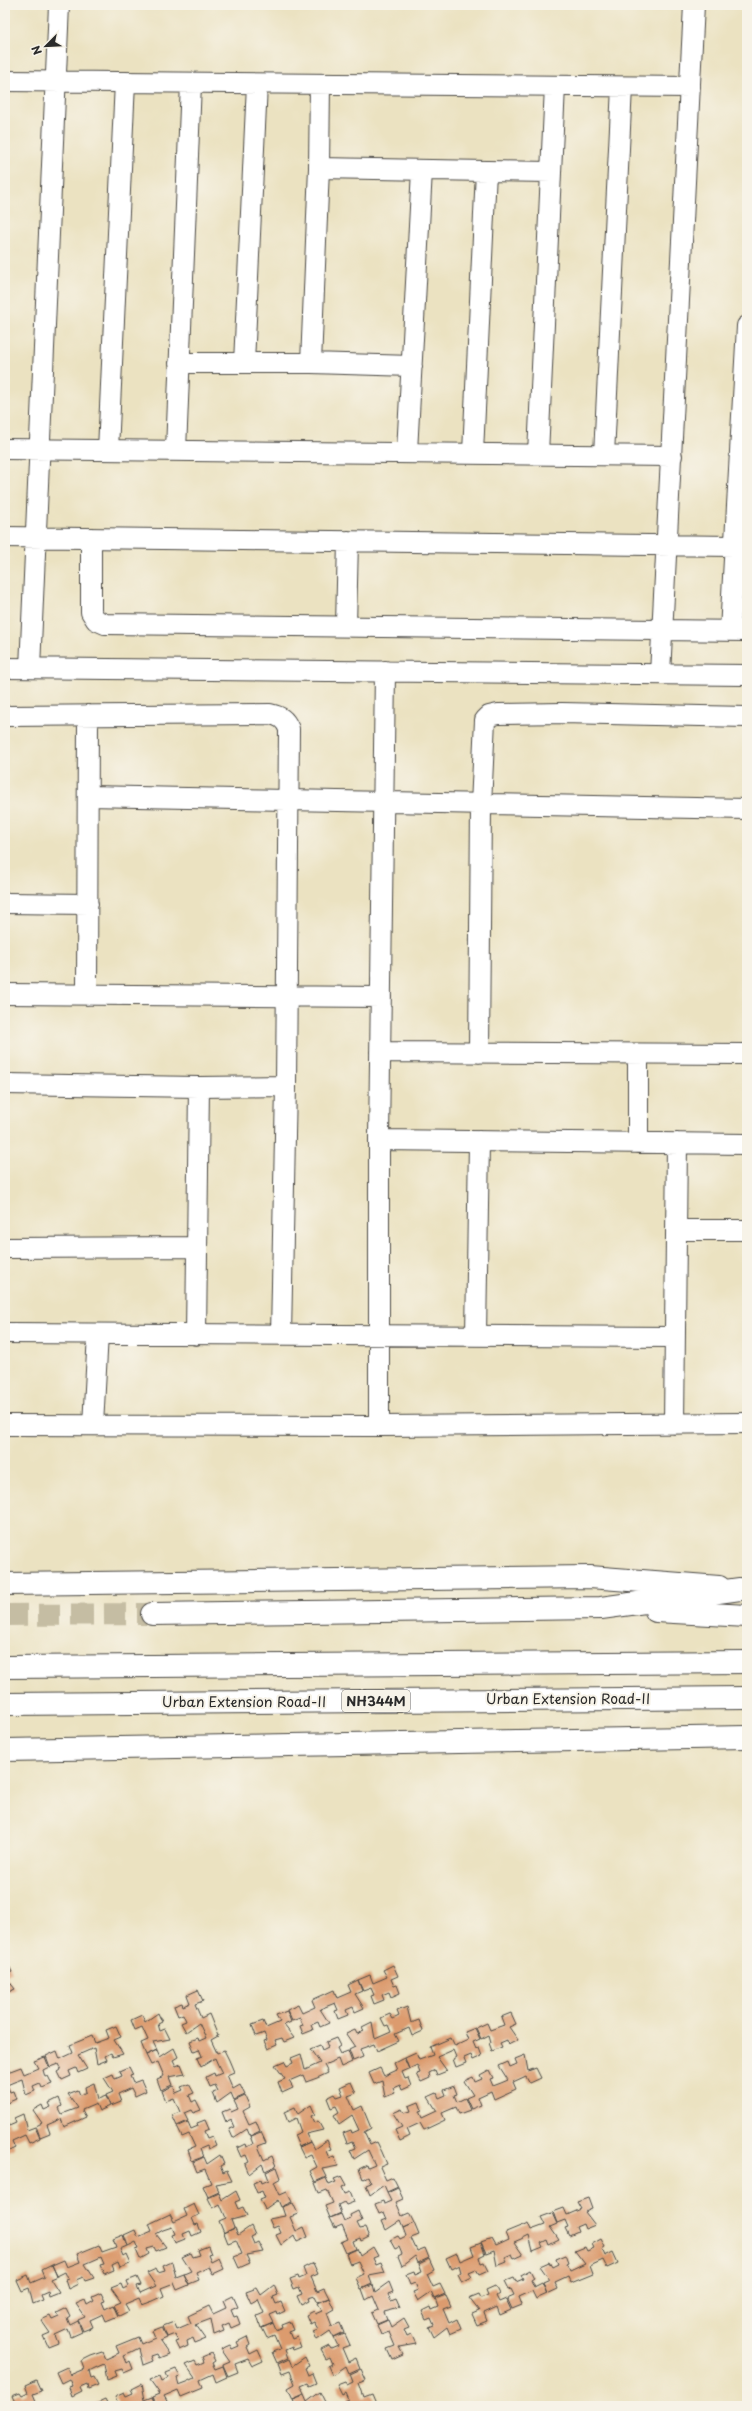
<svg xmlns="http://www.w3.org/2000/svg" width="752" height="2411" viewBox="0 0 752 2411" font-family="'Playpen Sans',sans-serif">
	<style>
		.building { fill: #dc9b6e }
		.lines { fill: none; stroke-linecap: round; stroke-linejoin: round }
		.highway-tunnel { stroke: #c5bda3; stroke-width: 22; stroke-dasharray: 22 11; stroke-linecap: butt }
		.minor-casing { stroke: #484642; stroke-width: 22 }
		.major-casing { stroke: #484642; stroke-width: 24 }
		.highway-casing { stroke: #484642; stroke-width: 24 }
		.minor { stroke: #fff; stroke-width: 20 }
		.major { stroke: #fff; stroke-width: 22 }
		.highway { stroke: #fff; stroke-width: 22 }
		.labels { text-anchor: middle; stroke-width: 4; stroke-linejoin: round; paint-order: stroke }
		.shield { fill: #f7f3e8; stroke: #686764; stroke-width: 1 }
		.shield-label { font-size: 13px; font-weight: bold; fill: #2b2b2b }
		.street-label { font-size: 14px; fill: #2b2b2b; stroke: #f7f3e8 }
	</style>
	<rect width="100%" height="100%" fill="#f7f3e8"/>
	<filter id="ink" filterUnits="userSpaceOnUse"><feTurbulence type="fractalNoise" baseFrequency=".025" numOctaves="2"/><feDisplacementMap in="SourceGraphic" scale="8" xChannelSelector="R" yChannelSelector="G"/><feConvolveMatrix kernelMatrix="1 2 1 2 8 2 1 2 1" color-interpolation-filters="sRGB"/></filter>
	<filter id="wash" filterUnits="userSpaceOnUse"><feTurbulence type="fractalNoise" baseFrequency=".012" numOctaves="4" result="noise"/><feDisplacementMap in="SourceGraphic" scale="16" xChannelSelector="R" yChannelSelector="G"/><feGaussianBlur stdDeviation="0.9" result="paint"/><feColorMatrix in="noise" values="0 0 0 0 0 0 0 0 0 0 0 0 0 0 0 0 0 1.4 0 .05"/><feComposite in="paint" operator="in"/></filter>
	<g filter="url(#wash)">
		<rect width="100%" height="100%" fill="#ebe2c1"/>
		<g id="blocks">
			<path class="building" d="M7,1962L12,1972L5,1976L15,1989L6,1993L5,1963Z
				M393,1965L398,1976L391,1979L394,1986L397,1985L400,1993L391,1997L389,1992L382,1995L384,2000L374,2004L371,1996L374,1995L371,1988L363,1991L358,1980L370,1975L373,1983L387,1977L383,1970Z
				M358,1980L362,1991L355,1994L364,2008L355,2012L353,2007L346,2010L348,2015L338,2019L335,2011L338,2010L335,2003L320,2009L329,2023L320,2027L318,2022L311,2025L313,2030L303,2034L300,2026L303,2025L300,2018L292,2021L287,2010L298,2005L302,2013L315,2007L312,2000L334,1990L337,1998L351,1992L348,1985Z
				M198,1990L203,2001L195,2004L201,2018L209,2014L218,2036L211,2040L217,2053L224,2050L229,2060L234,2072L227,2075L233,2089L240,2085L245,2095L234,2100L231,2093L217,2103L213,2093L218,2091L215,2085L210,2087L206,2077L214,2073L215,2076L222,2073L218,2065L215,2058L201,2067L197,2058L202,2056L199,2049L194,2051L190,2041L198,2038L199,2041L206,2038L199,2023L186,2032L181,2023L186,2021L183,2014L178,2016L174,2006L182,2003L183,2006L190,2003L187,1995Z
				M407,2007L411,2023L419,2020L423,2031L412,2036L409,2028L395,2034L399,2041L377,2051L374,2044L360,2049L363,2057L353,2061L349,2050L355,2047L346,2034L355,2030L357,2034L364,2031L362,2027L372,2022L375,2039L391,2032L388,2025L385,2026L381,2018L390,2014L393,2019L399,2016L397,2011Z
				M287,2011L291,2022L284,2025L294,2038L284,2042L282,2038L275,2040L277,2045L268,2049L264,2041L267,2040L264,2033L256,2036L252,2025L263,2021L266,2028L280,2022L276,2015Z
				M158,2013L162,2022L158,2024L160,2031L165,2029L170,2039L153,2042L157,2050L146,2055L141,2043L148,2040L142,2027L135,2030L131,2020L142,2015L145,2022Z
				M511,2013L516,2024L509,2027L518,2040L508,2045L507,2040L500,2043L502,2047L492,2051L489,2043L491,2042L489,2035L481,2039L476,2028L487,2023L490,2030L504,2025L501,2017Z
				M116,2026L121,2037L114,2040L123,2054L113,2057L111,2053L105,2056L107,2060L97,2064L94,2048L85,2052L78,2055L87,2069L78,2073L76,2068L69,2071L71,2076L62,2080L58,2072L61,2070L58,2064L50,2067L46,2056L57,2051L60,2059L73,2053L70,2045L92,2036L95,2043L109,2038L106,2030Z
				M475,2028L480,2039L473,2042L476,2049L479,2048L482,2056L473,2060L471,2055L464,2058L466,2063L456,2067L453,2059L456,2057L453,2050L437,2057L447,2071L437,2075L435,2070L429,2073L430,2078L421,2082L417,2074L420,2073L417,2065L409,2069L405,2058L416,2053L419,2060L433,2055L430,2047L451,2038L455,2046L468,2040L465,2032Z
				M336,2038L340,2046L337,2048L340,2054L348,2051L352,2062L341,2067L338,2059L324,2065L328,2073L317,2078L306,2082L303,2075L289,2081L293,2088L282,2093L278,2082L285,2079L275,2065L284,2061L287,2066L293,2063L291,2058L301,2054L305,2070L320,2063L310,2049L320,2045L322,2050L328,2047L326,2042Z
				M174,2048L178,2057L173,2060L176,2066L181,2064L185,2074L169,2077L172,2085L161,2090L157,2079L164,2076L158,2062L151,2065L146,2055L157,2050L160,2057Z
				M525,2055L528,2071L536,2068L541,2078L530,2083L526,2076L513,2082L516,2089L494,2099L491,2091L478,2097L481,2105L471,2109L466,2098L473,2095L464,2081L473,2077L475,2082L482,2079L480,2075L489,2070L493,2078L490,2079L493,2086L501,2083L508,2080L499,2066L508,2062L510,2067L517,2064L515,2059Z
				M45,2057L49,2067L43,2070L45,2077L48,2076L52,2084L42,2088L40,2083L33,2086L35,2091L26,2095L22,2079L14,2082L7,2085L10,2092L13,2091L16,2099L7,2103L5,2073L21,2067L24,2074L38,2068L34,2061Z
				M404,2058L409,2069L402,2072L405,2079L408,2078L411,2086L402,2090L400,2085L393,2088L395,2093L385,2097L382,2081L374,2084L369,2073L380,2068L384,2076L397,2070L394,2063Z
				M129,2067L133,2075L130,2076L133,2083L141,2080L146,2091L135,2096L131,2088L118,2094L121,2102L111,2106L106,2095L113,2092L104,2078L113,2074L115,2079L122,2076L120,2071Z
				M351,2082L356,2093L348,2096L354,2110L362,2106L371,2128L364,2132L370,2145L377,2142L382,2152L387,2164L380,2167L386,2180L393,2177L398,2187L387,2192L384,2185L370,2195L366,2185L371,2183L368,2176L363,2179L359,2169L367,2165L368,2168L375,2165L368,2150L354,2159L350,2150L355,2148L352,2141L347,2143L343,2133L351,2130L352,2133L359,2130L352,2115L339,2124L334,2115L339,2112L336,2106L331,2108L327,2098L335,2094L337,2097L343,2095L340,2087Z
				M94,2083L98,2099L106,2096L110,2106L99,2111L96,2104L82,2110L86,2117L64,2127L61,2119L47,2125L50,2133L40,2137L36,2126L42,2123L33,2110L42,2105L44,2110L51,2107L49,2103L59,2098L62,2106L59,2108L62,2114L78,2108L68,2094L78,2090L80,2095L86,2092L85,2087Z
				M189,2084L194,2093L189,2095L192,2102L196,2100L201,2110L193,2113L191,2110L184,2113L188,2121L177,2126L172,2115L180,2112L174,2098L166,2101L162,2091L173,2086L176,2093L183,2090L181,2087Z
				M454,2086L457,2094L454,2095L457,2102L465,2098L470,2110L459,2114L456,2107L442,2113L445,2120L424,2130L420,2123L407,2129L410,2136L400,2141L395,2130L402,2127L393,2113L402,2109L404,2113L411,2111L409,2106L419,2102L422,2110L419,2111L422,2118L437,2111L428,2097L437,2093L439,2098L446,2095L444,2090Z
				M245,2096L250,2107L243,2111L249,2124L256,2121L260,2131L250,2136L247,2129L233,2138L229,2129L234,2127L231,2120L226,2122L222,2112L230,2109L231,2112L238,2109L234,2101Z
				M311,2105L315,2114L311,2116L314,2123L318,2121L323,2130L306,2134L310,2142L299,2147L294,2135L301,2132L296,2118L288,2122L284,2112L295,2107L298,2114Z
				M23,2114L27,2130L35,2127L40,2138L29,2143L25,2135L12,2141L15,2148L5,2153V2140L7,2139L5,2122L7,2121L9,2126L16,2123L14,2118Z
				M205,2120L209,2129L204,2131L207,2138L212,2136L216,2145L208,2149L207,2146L200,2149L203,2157L192,2161L188,2150L195,2147L189,2134L182,2137L177,2127L188,2122L191,2129L198,2126L197,2123Z
				M261,2132L266,2143L258,2146L264,2160L272,2156L276,2166L265,2171L262,2164L249,2174L245,2164L249,2162L246,2155L241,2157L237,2148L245,2144L246,2147L253,2144L250,2136Z
				M327,2140L331,2149L326,2151L329,2158L334,2156L338,2166L322,2169L326,2177L315,2182L310,2171L317,2167L311,2154L304,2157L299,2147L310,2142L314,2149Z
				M220,2155L224,2164L220,2166L223,2173L227,2171L232,2181L215,2184L219,2192L208,2197L203,2186L211,2183L205,2169L197,2172L193,2162L204,2157L207,2164Z
				M277,2167L281,2178L274,2182L280,2195L287,2192L292,2202L281,2207L278,2200L265,2209L260,2200L265,2198L262,2191L257,2193L253,2183L261,2180L262,2183L269,2180L266,2172Z
				M342,2176L347,2185L342,2187L345,2194L350,2192L354,2202L346,2205L344,2202L338,2205L341,2213L330,2218L325,2206L333,2203L327,2190L319,2193L315,2183L326,2178L329,2185L336,2182L334,2179Z
				M398,2188L403,2199L396,2202L402,2216L409,2213L414,2223L403,2228L400,2221L386,2230L382,2221L387,2219L384,2212L379,2214L375,2204L383,2201L384,2204L391,2201L387,2193Z
				M236,2191L240,2200L235,2202L238,2209L243,2207L247,2216L231,2220L234,2228L224,2233L219,2221L226,2218L220,2204L213,2208L208,2198L219,2193L222,2200Z
				M588,2198L592,2209L585,2212L595,2225L585,2229L583,2224L576,2227L578,2232L569,2236L565,2228L568,2227L565,2220L557,2223L553,2212L564,2208L567,2215L581,2209L577,2202Z
				M293,2203L298,2214L290,2217L296,2231L304,2227L308,2237L297,2242L294,2235L281,2245L276,2235L281,2233L278,2226L273,2228L269,2219L285,2216L282,2207Z
				M194,2204L199,2215L192,2218L195,2225L198,2224L201,2232L192,2236L190,2231L183,2234L185,2239L175,2243L172,2235L175,2234L172,2227L163,2230L156,2234L166,2247L156,2251L154,2247L147,2249L149,2254L140,2259L136,2250L139,2249L136,2242L128,2246L124,2235L135,2230L138,2237L152,2231L149,2224L170,2214L174,2222L187,2216L184,2209Z
				M358,2211L362,2221L357,2223L360,2229L365,2228L369,2237L361,2241L360,2238L353,2241L356,2249L346,2253L341,2242L348,2239L342,2225L335,2228L330,2218L341,2214L344,2221L351,2218L350,2215Z
				M552,2213L557,2224L550,2227L559,2240L549,2245L547,2240L541,2243L543,2247L533,2251L529,2235L521,2239L514,2242L523,2255L514,2259L512,2255L505,2258L507,2262L497,2266L494,2250L486,2253L481,2242L492,2238L496,2245L509,2239L506,2232L528,2223L531,2230L545,2225L541,2217Z
				M414,2223L419,2235L411,2238L417,2251L425,2248L429,2258L418,2263L415,2256L402,2266L398,2256L402,2254L399,2247L395,2249L390,2240L398,2236L400,2239L406,2236L403,2228Z
				M251,2226L255,2235L251,2237L254,2244L258,2242L263,2252L246,2255L250,2263L239,2268L234,2257L242,2254L236,2240L228,2243L224,2233L235,2228L238,2235Z
				M123,2235L127,2246L120,2249L123,2256L126,2254L130,2263L120,2267L118,2262L112,2265L114,2270L104,2274L100,2265L104,2264L101,2257L92,2261L85,2264L94,2278L85,2281L83,2277L76,2280L78,2284L68,2289L65,2280L68,2279L65,2272L57,2276L52,2265L64,2260L67,2267L80,2262L77,2254L99,2245L102,2252L116,2247L113,2239Z
				M601,2239L605,2247L602,2249L605,2256L613,2252L618,2263L607,2268L603,2260L590,2266L593,2274L571,2283L568,2276L555,2282L558,2289L547,2294L543,2283L550,2280L540,2266L549,2262L552,2267L558,2264L556,2259L566,2255L569,2263L567,2264L570,2271L585,2264L575,2251L585,2247L587,2251L594,2248L592,2244Z
				M481,2243L485,2254L479,2257L481,2264L484,2263L488,2271L479,2275L476,2270L469,2273L472,2277L462,2282L458,2274L461,2272L459,2265L451,2269L446,2258L457,2253L460,2261L474,2255L471,2247Z
				M208,2246L211,2254L208,2255L211,2262L219,2258L224,2269L213,2274L209,2267L196,2273L199,2280L189,2284L184,2274L191,2271L182,2257L191,2253L193,2257L200,2255L198,2250Z
				M373,2247L378,2256L373,2258L376,2265L381,2263L385,2273L369,2276L372,2284L361,2289L356,2278L364,2274L358,2261L350,2264L346,2254L357,2249L360,2256Z
				M429,2259L434,2270L427,2274L433,2287L440,2284L445,2294L434,2299L431,2292L418,2301L413,2292L418,2290L415,2283L410,2285L406,2275L414,2272L415,2275L422,2272L419,2264Z
				M172,2262L176,2277L184,2274L189,2285L177,2290L174,2283L161,2288L164,2296L153,2301L142,2305L139,2298L125,2304L129,2311L119,2316L114,2305L121,2302L111,2288L121,2284L123,2289L129,2286L127,2281L137,2277L141,2285L137,2286L140,2293L149,2289L156,2286L147,2273L156,2269L158,2273L165,2271L163,2266Z
				M313,2263L318,2274L311,2277L317,2291L324,2288L329,2298L318,2302L315,2296L308,2298L309,2301L301,2305L297,2296L302,2294L299,2287L294,2289L290,2279L298,2276L299,2279L306,2276L303,2268Z
				M52,2265L57,2276L50,2279L59,2293L49,2297L48,2292L41,2295L43,2300L33,2304L29,2288L22,2291L17,2280L28,2275L31,2283L45,2277L42,2270Z
				M530,2270L534,2278L531,2280L534,2287L542,2283L547,2294L536,2299L532,2291L519,2297L522,2305L512,2309L507,2298L514,2295L511,2289L508,2290L504,2282L514,2278L516,2282L523,2279L521,2275Z
				M389,2282L393,2292L388,2294L391,2301L396,2299L400,2308L384,2312L387,2320L377,2324L372,2313L379,2310L373,2296L366,2300L362,2289L373,2285L375,2292Z
				M274,2285L278,2295L273,2297L276,2304L281,2302L285,2311L277,2315L276,2312L269,2315L273,2323L261,2328L257,2316L264,2313L258,2299L251,2303L246,2292L257,2288L261,2295Z
				M495,2286L499,2294L496,2296L499,2302L506,2299L511,2310L500,2315L497,2307L484,2313L487,2321L477,2325L472,2314L479,2311L469,2298L479,2294L481,2298L488,2295L486,2290Z
				M101,2293L105,2301L102,2302L105,2309L113,2305L118,2316L106,2321L103,2314L90,2320L93,2327L83,2331L78,2320L85,2317L76,2304L85,2300L87,2305L94,2301L92,2297Z
				M446,2295L451,2306L443,2309L449,2323L457,2319L461,2329L450,2334L447,2327L434,2337L429,2327L434,2325L431,2318L426,2320L422,2311L430,2307L431,2310L438,2307L435,2299Z
				M233,2296L238,2307L231,2310L234,2317L237,2316L240,2324L231,2328L229,2323L222,2326L224,2331L214,2335L211,2319L195,2325L205,2339L195,2343L193,2338L187,2341L188,2346L179,2350L175,2342L178,2341L175,2334L167,2337L163,2326L174,2322L177,2329L191,2323L188,2316L209,2306L213,2314L226,2308L223,2301Z
				M329,2298L334,2309L327,2313L332,2326L340,2323L344,2333L334,2338L330,2331L317,2340L313,2331L318,2329L314,2322L310,2324L306,2315L314,2311L315,2314L322,2311L318,2303Z
				M66,2308L70,2316L67,2318L70,2325L78,2321L82,2332L71,2337L68,2329L55,2335L58,2343L48,2347L43,2336L50,2333L41,2320L50,2316L52,2320L59,2317L56,2313Z
				M404,2318L409,2327L404,2329L407,2336L411,2334L416,2344L399,2347L403,2355L392,2360L387,2349L395,2346L389,2332L381,2335L377,2325L388,2320L391,2327Z
				M290,2321L294,2330L289,2332L292,2339L297,2337L301,2347L293,2350L292,2347L285,2350L288,2358L277,2363L272,2352L280,2349L274,2335L267,2338L262,2328L273,2323L276,2330L283,2327L282,2324Z
				M162,2327L167,2338L160,2341L169,2354L159,2358L157,2354L151,2356L153,2361L143,2365L139,2349L131,2353L124,2356L127,2363L130,2361L133,2369L124,2373L122,2369L115,2371L117,2376L107,2380L104,2364L95,2368L89,2371L91,2378L94,2377L98,2385L88,2389L87,2384L80,2387L82,2391L72,2396L69,2387L72,2386L69,2379L61,2383L56,2372L67,2367L70,2375L84,2369L81,2361L91,2356L103,2352L106,2359L119,2353L116,2346L138,2337L141,2344L155,2338L152,2331Z
				M345,2334L350,2345L342,2348L348,2362L356,2358L360,2368L349,2373L346,2366L333,2375L329,2366L333,2364L330,2357L326,2359L321,2350L329,2346L331,2349L338,2346L334,2338Z
				M247,2337L250,2345L247,2347L250,2354L258,2350L263,2361L252,2366L248,2359L235,2364L238,2372L228,2376L223,2365L230,2362L221,2349L230,2345L232,2349L239,2346L237,2342Z
				M211,2353L215,2361L212,2363L215,2369L223,2366L227,2377L216,2382L213,2374L200,2380L203,2388L181,2397L178,2390L164,2396L168,2403L157,2406L153,2397L160,2394L150,2380L160,2376L162,2381L168,2378L166,2373L176,2369L180,2377L177,2378L179,2385L187,2382L195,2378L186,2365L195,2361L197,2365L204,2362L202,2357Z
				M305,2357L309,2366L305,2368L308,2375L312,2373L316,2383L309,2386L307,2383L300,2386L304,2394L293,2399L288,2388L295,2384L290,2371L282,2374L278,2364L289,2359L292,2366Z
				M361,2369L366,2380L359,2383L364,2397L372,2394L377,2406H364L362,2402L356,2406H346L345,2402L349,2400L346,2393L342,2395L337,2385L345,2382L347,2385L353,2382L350,2374Z
				M36,2380L41,2391L33,2394L38,2406H22L21,2404L17,2406L12,2396L20,2393L22,2396L28,2393L25,2385Z
				M141,2384L144,2400L152,2397L156,2406H123L121,2403L118,2404L115,2396L124,2392L126,2396L133,2393L131,2389Z
				M320,2392L325,2402L320,2404L321,2406H296L293,2399L304,2395L307,2402Z
				M105,2400L108,2406H96V2404Z"/>
		</g>
	</g>
	<g filter="url(#ink)">
		<use href="#blocks" fill-opacity="0" stroke="#484642" stroke-width="1"/>
		<g class="lines">
			<path class="highway-tunnel" d="M5,1615L152,1614"/>
			<defs>
				<path id="minor" d="M5,81L690,87
					M319,168L551,172
					M179,363H311L412,366
					M244,363L257,84
					M311,363L319,168L320,84
					M5,449L672,456
					M108,450L125,82
					M176,450L191,83
					M407,452L422,170
					M473,453L486,171
					M538,454L555,86
					M604,455L622,87
					M5,537L734,546
					M91,538V612L96,620L105,624L747,631
					M346,626L348,541
					M730,631L747,326
					M5,668L747,675
					M30,668L59,5
					M660,674L694,5
					M5,716L270,714C280,716 285,719 289,729L286,1086L281,1335
					M89,796L747,809
					M5,903L88,904
					M5,994L381,997
					M87,995L88,715
					M380,1052L747,1054
					M479,1053L481,805L485,720L489,716L498,714L562,713L747,717
					M5,1084L199,1087L286,1086
					M379,1140L747,1144
					M638,1143V1054
					M676,1230H747
					M5,1248L197,1247
					M5,1333L675,1337
					M196,1335L199,1087
					M476,1336L479,1141
					M674,1424L677,1143
					M5,1425L379,1426L747,1423
					M93,1425L98,1334
					M379,1426V1140L385,671"/>
				<path id="major" d="M5,1584L590,1577L719,1587
					M5,1750L747,1737"/>
				<path id="highway" d="M656,1611L747,1616
					M152,1614L601,1608L740,1589
					M5,1667L747,1662
					M5,1704L747,1698"/>
			</defs>
			<use href="#minor" class="minor-casing"/>
			<use href="#major" class="major-casing"/>
			<use href="#highway" class="highway-casing"/>
			<use href="#minor" class="minor"/>
			<use href="#major" class="major"/>
			<use href="#highway" class="highway"/>
		</g>
	</g>
	<g class="labels">
		<rect class="shield" x="342" y="1690" width="68" height="22" rx="3"/>
		<g class="shield-label">
			<text x="376" y="1706">NH344M</text>
		</g>
		<g class="street-label">
			<text x="568" y="1704">Urban Extension Road-II</text>
			<text x="244" y="1707">Urban Extension Road-II</text>
		</g>
	</g>
	<rect width="752" height="2411" fill="none" stroke="#f7f3e8" stroke-width="20"/>
	<g transform="translate(46 46) rotate(246)" stroke="#f7f3e8" stroke-width="3" paint-order="stroke">
	<path d="M0-3L7 15L0 10L-7 15Z" fill="#2b2b2b"/>
	<text y="-6" font-size="11" font-weight="bold" text-anchor="middle" fill="#2b2b2b">N</text>
	</g>
</svg>
